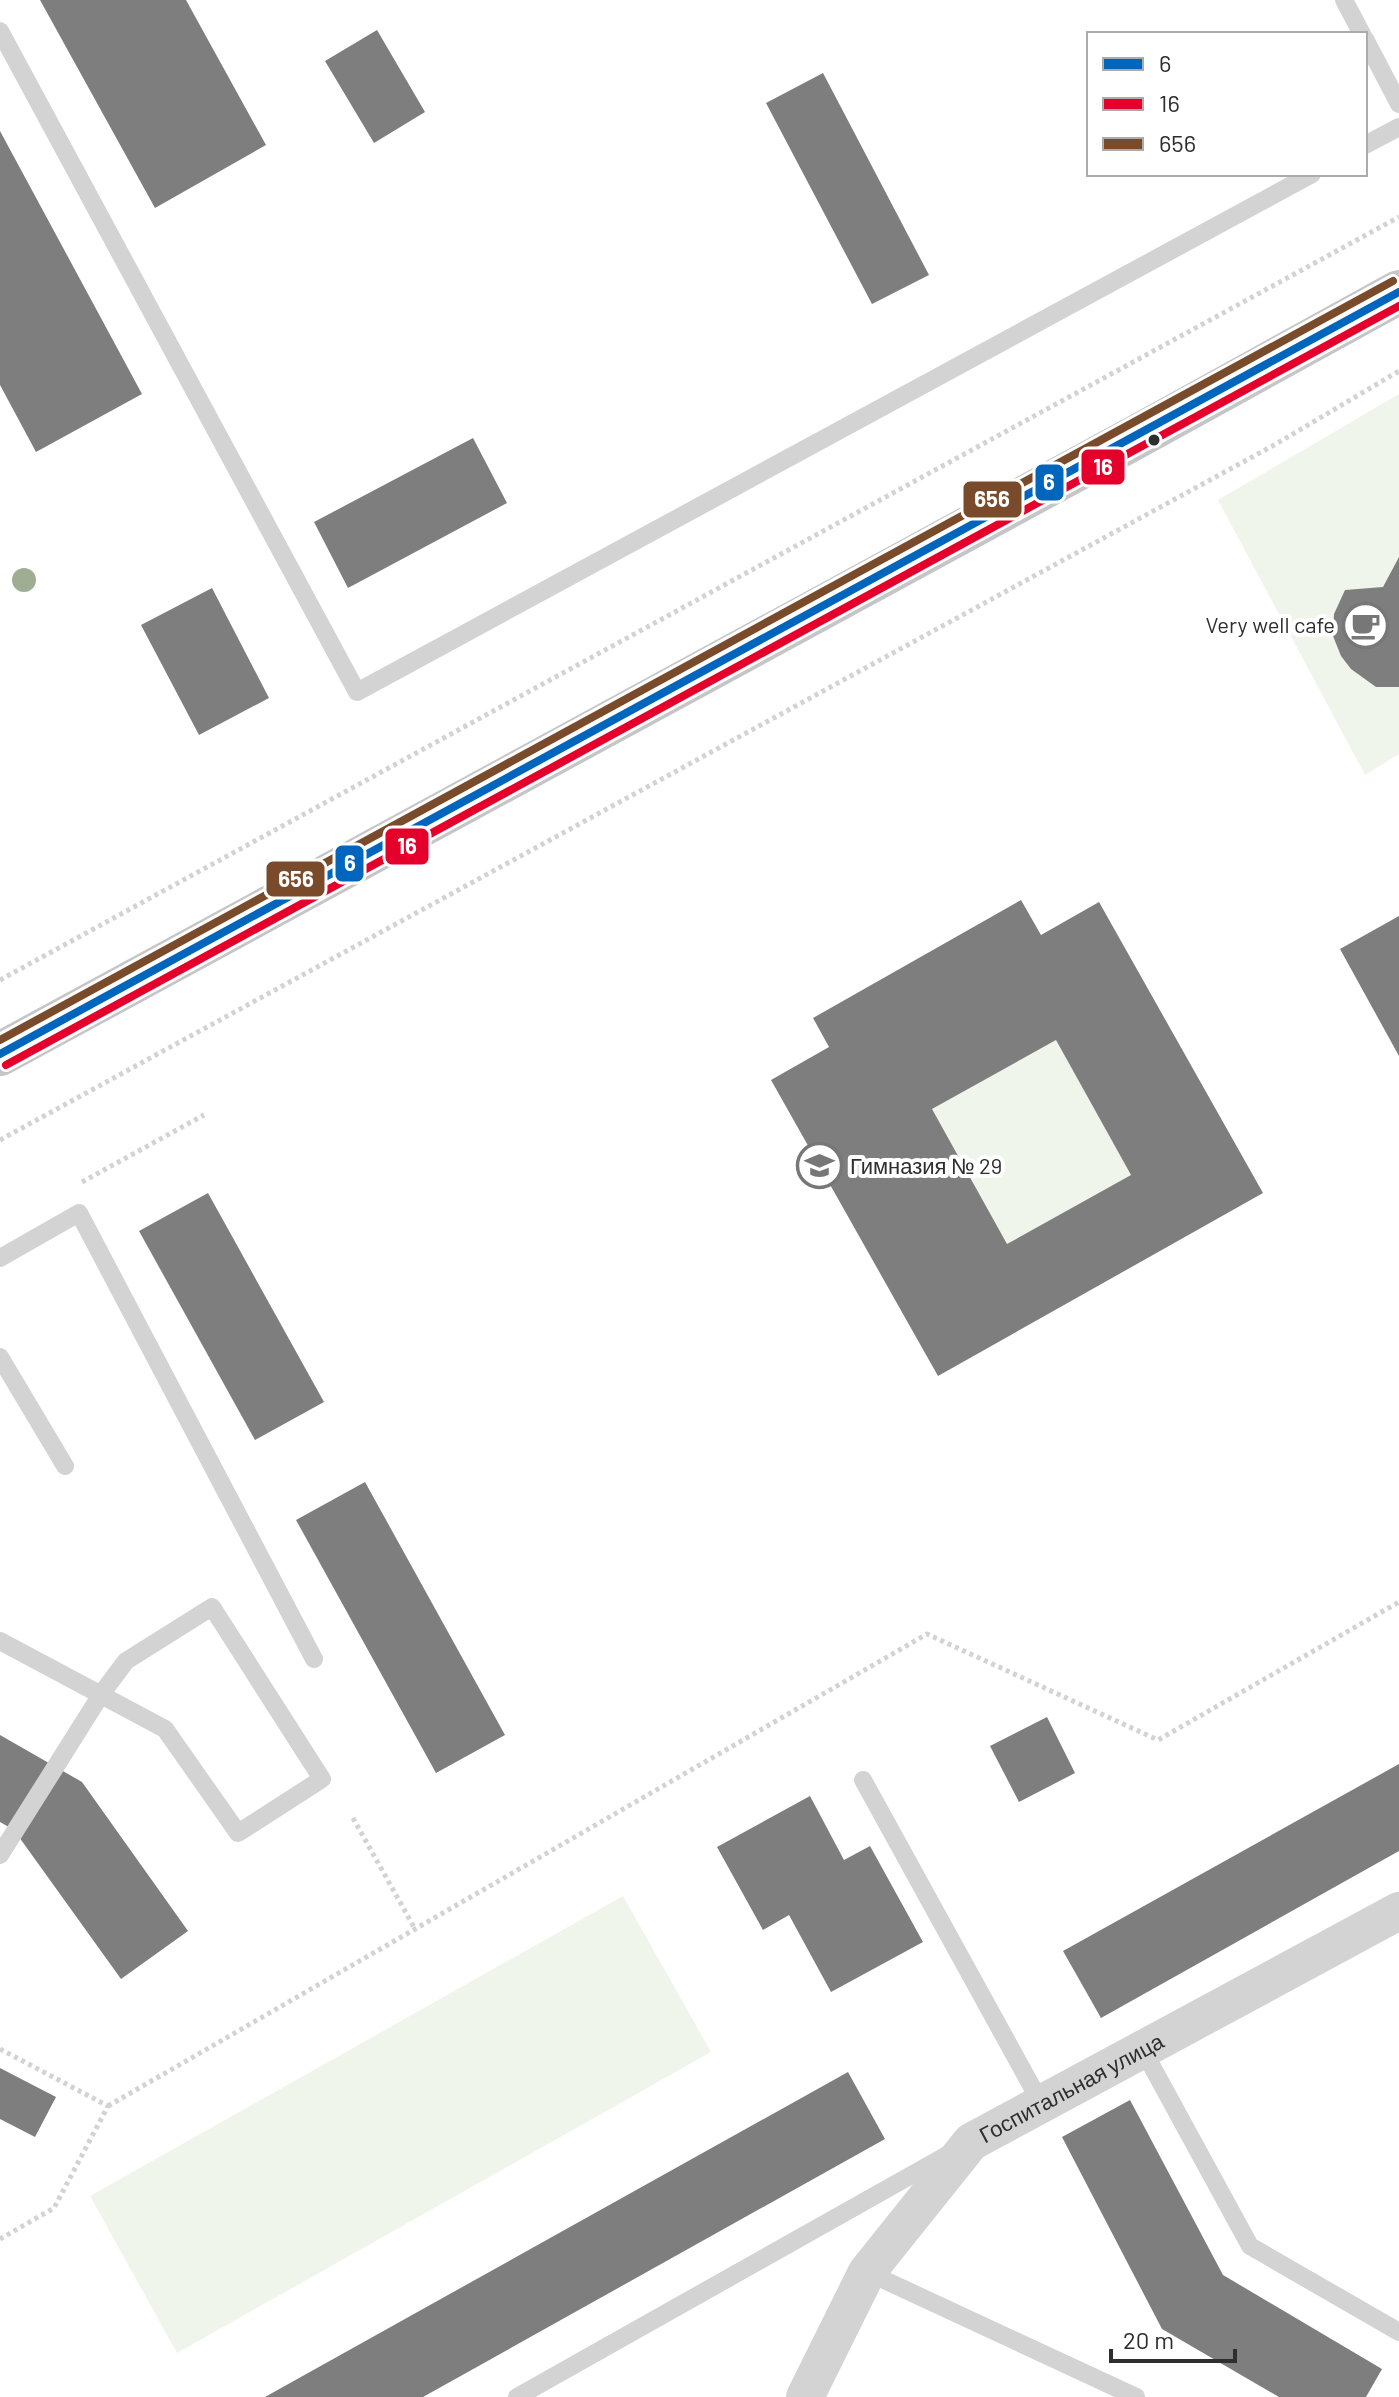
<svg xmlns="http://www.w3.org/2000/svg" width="1399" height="2397" viewBox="0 0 1399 2397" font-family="Barlow,sans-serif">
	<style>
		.green { fill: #f0f5eb }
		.building { fill: #7e7e7e; fill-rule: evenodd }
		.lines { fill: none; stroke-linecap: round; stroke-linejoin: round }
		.path { stroke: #d3d3d3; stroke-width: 5; stroke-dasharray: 4 4; stroke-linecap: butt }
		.service { stroke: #d3d3d3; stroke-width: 18 }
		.minor { stroke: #d3d3d3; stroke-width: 38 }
		.primary { stroke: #c6c6c6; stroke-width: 44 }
		.bus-1-casing { stroke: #fff; stroke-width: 14 }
		.bus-2-casing { stroke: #fff; stroke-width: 14 }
		.bus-3-casing { stroke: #fff; stroke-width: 14 }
		.bus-1 { stroke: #0065bd; stroke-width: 8 }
		.bus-2 { stroke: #e4002b; stroke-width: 8 }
		.bus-3 { stroke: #7a4b2a; stroke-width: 8 }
		.tree { fill: #9fad93 }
		.bus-dot { fill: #2e2e2e; stroke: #fff; stroke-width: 3 }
		.labels { text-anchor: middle; stroke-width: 8; stroke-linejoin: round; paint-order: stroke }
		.poi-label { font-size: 22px; fill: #2e2e2e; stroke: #fff; text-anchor: end }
		.street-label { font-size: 22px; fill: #2e2e2e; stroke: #fff }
		.line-badge { stroke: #fff; stroke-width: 3 }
		.badge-label { font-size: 22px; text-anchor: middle; font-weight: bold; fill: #fff }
	</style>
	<rect width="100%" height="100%" fill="#fff"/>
	<path class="green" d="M1399,394V754L1365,775L1218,500Z
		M1056,1040L1131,1175L1007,1244L932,1109Z
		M623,1896L711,2052L177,2353L90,2196Z"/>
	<path class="building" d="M40,0H186L266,145L155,208Z
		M377,30L425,112L374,143L325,61Z
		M823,73L929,275L872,304L766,103Z
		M0,131L142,394L36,452L0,385Z
		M473,438L507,503L348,588L314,522Z
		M1399,557V687H1376L1351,669L1341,656L1333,636L1334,614L1345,590L1383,587Z
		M212,588L269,698L199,735L141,625Z
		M1021,900L1041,935L1099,902L1263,1193L938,1376L771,1080L829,1047L813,1018ZM1056,1040L1131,1175L1007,1244L932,1109Z
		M1399,916V1056L1340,949Z
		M208,1193L324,1402L255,1440L139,1231Z
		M365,1482L505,1735L436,1773L296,1520Z
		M1047,1717L1075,1773L1019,1802L990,1746Z
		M0,1735L82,1782L188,1931L121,1979L14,1830L0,1822Z
		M1399,1764V1851L1101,2018L1063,1951Z
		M810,1796L844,1860L870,1846L923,1942L831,1992L789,1915L763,1930L717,1847Z
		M0,2068L56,2097L35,2137L0,2119Z
		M848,2072L885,2139L423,2397H265Z
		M1130,2100L1223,2275L1382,2369L1366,2397H1279L1162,2329L1062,2137Z"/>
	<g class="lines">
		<path class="path" d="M0,980L1399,217
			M0,1140L1276,444L1399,371
			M82,1182L204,1115
			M353,1818L415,1929
			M0,2049L108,2106L54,2208L0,2239
			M108,2106L927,1634L1158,1740L1399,1602"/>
		<path class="service" d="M1344,0L1362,34
			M0,31L357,692L1312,174
			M1365,39L1399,104
			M1365,145L1399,127
			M0,1258L79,1213L314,1659
			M0,1357L65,1466
			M0,1641L165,1729L238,1833L322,1779L212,1607L126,1661L102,1693L0,1855
			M863,1780L1042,2105
			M1143,2050L1250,2246L1399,2332
			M867,2272L1136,2397
			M517,2397L947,2155"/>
		<path class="minor" id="s1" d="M805,2397L867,2272L971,2142L1399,1911"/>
		<path class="primary" d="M0,1054L1138,436L1399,292"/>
		<defs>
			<path id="bus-1" d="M0,1054L1399,292"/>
			<path id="bus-2" d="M6,1065L1399,306"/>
			<path id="bus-3" d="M0,1040L1393,281"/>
		</defs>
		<use href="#bus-1" class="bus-1-casing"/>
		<use href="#bus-2" class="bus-2-casing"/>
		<use href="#bus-3" class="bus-3-casing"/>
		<use href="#bus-1" class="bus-1"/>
		<use href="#bus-2" class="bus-2"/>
		<use href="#bus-3" class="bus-3"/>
	</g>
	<circle class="tree" cx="24" cy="580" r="12"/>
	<defs>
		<symbol id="cafe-ring" viewBox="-11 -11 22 22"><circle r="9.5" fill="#fff" stroke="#777" stroke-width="1.5"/><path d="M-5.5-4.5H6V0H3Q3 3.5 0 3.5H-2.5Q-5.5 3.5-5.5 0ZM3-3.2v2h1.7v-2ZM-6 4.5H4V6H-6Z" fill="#777"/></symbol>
		<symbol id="school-ring" viewBox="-11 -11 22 22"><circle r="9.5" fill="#fff" stroke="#777" stroke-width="1.5"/><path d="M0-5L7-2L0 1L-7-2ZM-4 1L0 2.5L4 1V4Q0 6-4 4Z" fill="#777"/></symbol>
	</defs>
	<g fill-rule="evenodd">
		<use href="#cafe-ring" x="1340" y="600" width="51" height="51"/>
		<use href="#school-ring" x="794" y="1140" width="51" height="51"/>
	</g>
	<circle class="bus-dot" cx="1154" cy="440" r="7"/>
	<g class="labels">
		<g class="poi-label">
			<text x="1335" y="633">Very well cafe</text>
			<text x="850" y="1174" text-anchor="start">Гимназия № 29</text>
		</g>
		<g class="street-label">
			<text dy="8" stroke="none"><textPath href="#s1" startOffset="420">Госпитальная улица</textPath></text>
		</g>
	</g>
	<g class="line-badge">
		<rect x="1080" y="448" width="46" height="38" rx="8" fill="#e4002b"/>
		<rect x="1034" y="463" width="31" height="39" rx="8" fill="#0065bd"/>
		<rect x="962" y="480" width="61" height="39" rx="8" fill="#7a4b2a"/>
		<rect x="384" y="827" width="46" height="39" rx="8" fill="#e4002b"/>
		<rect x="334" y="844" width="31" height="39" rx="8" fill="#0065bd"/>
		<rect x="265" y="860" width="61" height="38" rx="8" fill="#7a4b2a"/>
	</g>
	<g class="badge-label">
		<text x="1103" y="475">16</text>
		<text x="1049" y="490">6</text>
		<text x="992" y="507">656</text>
		<text x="407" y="854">16</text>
		<text x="350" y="871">6</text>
		<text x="296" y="887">656</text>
	</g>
	<rect x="1087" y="32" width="280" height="144" fill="#ffffff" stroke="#ababab" stroke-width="2"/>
	<rect x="1103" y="58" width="40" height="12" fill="#0065bd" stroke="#ababab" stroke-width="2"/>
	<text x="1159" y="72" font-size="24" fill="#2e2e2e">6</text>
	<rect x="1103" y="98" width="40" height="12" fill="#e4002b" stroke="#ababab" stroke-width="2"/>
	<text x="1159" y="112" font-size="24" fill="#2e2e2e">16</text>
	<rect x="1103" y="138" width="40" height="12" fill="#7a4b2a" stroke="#ababab" stroke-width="2"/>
	<text x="1159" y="152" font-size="24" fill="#2e2e2e">656</text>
	<path d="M1111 2349v12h124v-12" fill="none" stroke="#2e2e2e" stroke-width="4"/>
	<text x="1123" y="2349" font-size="24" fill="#2e2e2e" stroke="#ffffff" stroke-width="6" paint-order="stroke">20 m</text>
</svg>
